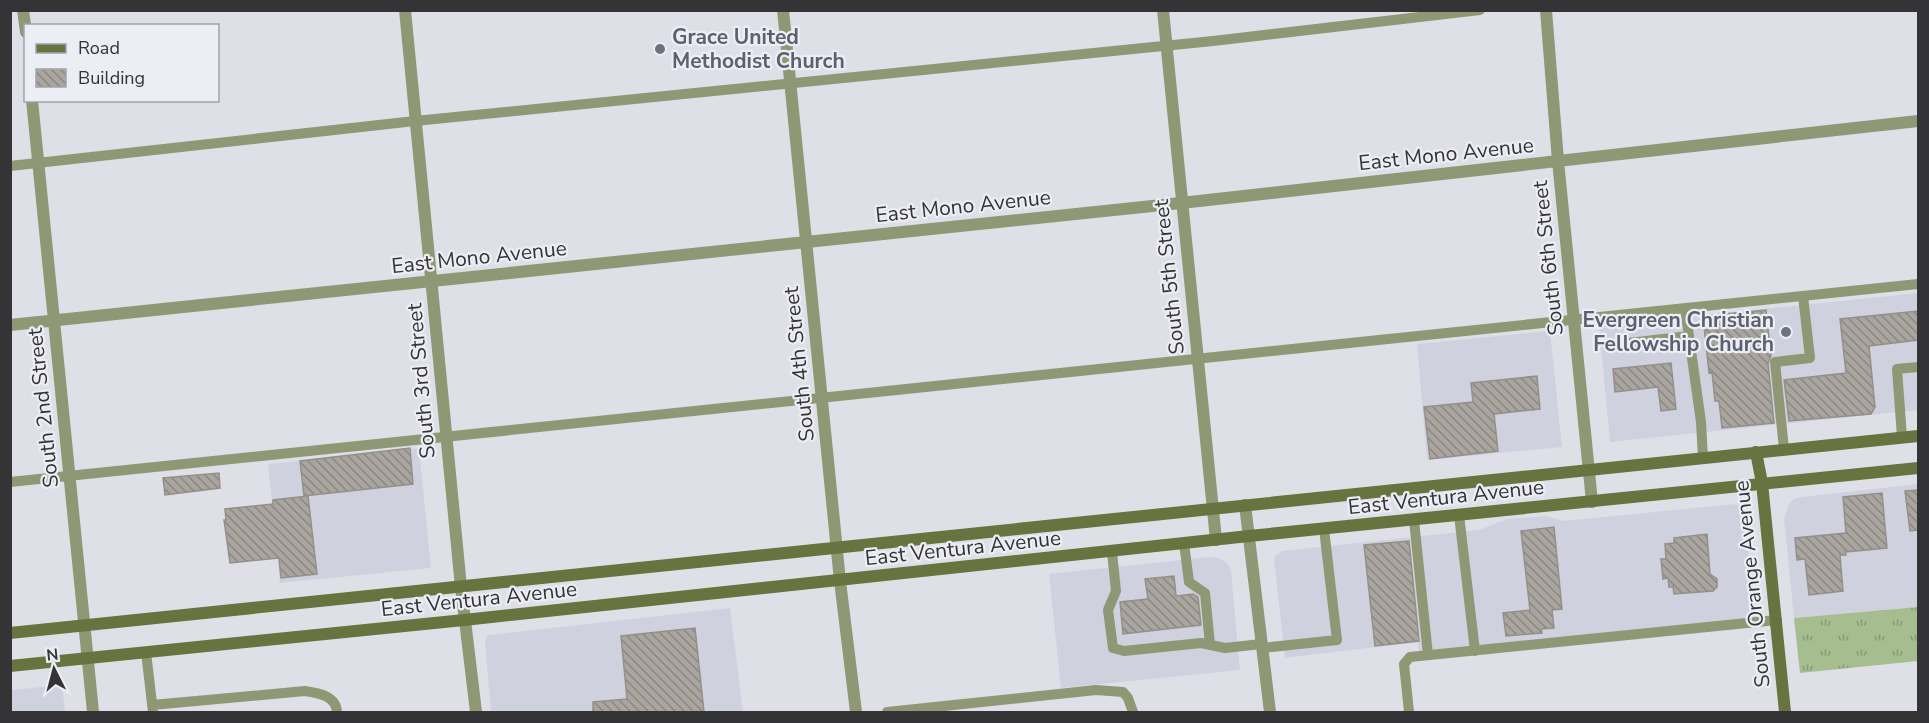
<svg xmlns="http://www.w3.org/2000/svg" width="1929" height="723" viewBox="0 0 1929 723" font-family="'Nunito Sans',sans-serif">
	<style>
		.built { fill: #d0d1df }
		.grass { fill: url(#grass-tufts) }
		.building { fill: url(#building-back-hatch); stroke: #958f8a; stroke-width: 1.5 }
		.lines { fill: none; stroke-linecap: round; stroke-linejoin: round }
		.lane { stroke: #8f9775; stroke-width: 10 }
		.street { stroke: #8f9775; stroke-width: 12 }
		.secondary { stroke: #68733f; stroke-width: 12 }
		.worship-dot { fill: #6b7280; stroke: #ecedf5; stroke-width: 2 }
		.labels { text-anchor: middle; stroke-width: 4.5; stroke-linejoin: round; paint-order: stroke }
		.worship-label { font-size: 21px; font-weight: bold; fill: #5b616d; stroke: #ecedf5; text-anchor: start }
		.street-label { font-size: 21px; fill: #343437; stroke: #ecedf5 }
	</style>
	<defs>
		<pattern id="grass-tufts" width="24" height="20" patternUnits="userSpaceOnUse" patternTransform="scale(1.5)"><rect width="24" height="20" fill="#a6be8f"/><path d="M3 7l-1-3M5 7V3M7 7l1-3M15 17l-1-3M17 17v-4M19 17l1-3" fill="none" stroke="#889b76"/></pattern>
		<pattern id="building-back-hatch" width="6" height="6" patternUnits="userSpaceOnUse" patternTransform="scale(1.5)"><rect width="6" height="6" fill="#aaa59f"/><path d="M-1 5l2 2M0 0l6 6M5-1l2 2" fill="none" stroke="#8b8782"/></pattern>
	</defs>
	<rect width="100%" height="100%" fill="#dfe0e7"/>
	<path class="built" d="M1918,293V410L1610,442L1599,326Z
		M1550,331L1562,447L1427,460L1417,344Z
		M419,448L431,568L280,583L268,464Z
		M1918,484V607L1794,618L1784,518L1789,504L1794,499L1801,497Z
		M1735,504L1742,506L1744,509L1756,618L1419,653L1418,642L1285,658L1274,560L1276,555L1282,551L1479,530L1507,519L1547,516L1563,521Z
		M1209,557L1219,558L1227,563L1231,571L1240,670L1061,688L1049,574Z
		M730,608L743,712H491L485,641L488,635Z
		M62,685L65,712H11V690Z"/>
	<path class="grass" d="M1918,607V661L1800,673L1794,618Z"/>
	<path class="building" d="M1766,310L1771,356L1768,363L1774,423L1722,428L1719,401H1715L1712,372L1709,373L1703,316Z
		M1918,311V340L1869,346L1875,407L1871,414L1789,421L1784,380L1846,373L1840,319Z
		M1671,363L1676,409L1661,411L1658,387L1615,392L1613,369Z
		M1537,376L1540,409L1494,414L1498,451L1430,459L1424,407L1473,402L1471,383Z
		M410,448L413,484L304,496L300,461Z
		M219,473L220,488L165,495L163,478Z
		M1918,490V530L1910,531L1905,491Z
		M1882,493L1887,548L1845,552L1846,555H1840L1843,591L1809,595L1805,559L1797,560L1795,538L1846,533L1843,497Z
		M308,496L317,574L281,578L279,558L230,563L224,520H226L225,509L273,504V500Z
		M1554,527L1562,609L1552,610L1554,628L1541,629L1542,633L1506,636L1503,613L1530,610L1521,531Z
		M1707,534L1710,574L1717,579V587L1713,591L1674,594L1673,587H1669L1668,578L1663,579L1661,559H1666L1665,544L1674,543V538Z
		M1409,541L1419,641L1375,646L1364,545Z
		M1174,576L1176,596L1193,594L1198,597L1201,625L1123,634L1120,602L1148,599L1145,579Z
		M695,628L704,712H593V702L627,699L621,636Z"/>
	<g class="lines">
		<path class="lane" d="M10,166L415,121L1213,41L1480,10
			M1685,308L1701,422L1703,458
			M1620,344L1689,336
			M1902,437L1897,369L1918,367
			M1784,449L1775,362L1810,358L1803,296
			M10,482L1918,284
			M1459,515L1475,651
			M1414,520L1428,655
			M1184,543L1189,582L1205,593L1210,645
			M1112,552L1116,591L1108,610L1113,648L1124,651L1201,643L1225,648L1261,644
			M1262,648L1337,640L1324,529
			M146,652L153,712
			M152,705L305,691C319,693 336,696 337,712
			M887,712L1096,690L1123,692L1128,698L1133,712
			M1409,712L1404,664L1410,657L1777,620"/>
		<path class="street" d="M23,10L26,32
			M405,10L461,587L476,712
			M783,10L840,581L856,712
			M1163,10L1216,540
			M1546,10L1558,161L1592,502
			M32,100L93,712
			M10,325L1181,203L1918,121
			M1245,505L1270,712"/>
		<path class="secondary" d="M1756,452L1762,483L1785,712
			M10,633L1918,436
			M10,666L464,620L1249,536L1918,468"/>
	</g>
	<g class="worship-dot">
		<circle cx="660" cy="49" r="6"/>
		<circle cx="1786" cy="332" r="6"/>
	</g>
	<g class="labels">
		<g class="worship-label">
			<text x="672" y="44">Grace United<tspan x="672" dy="24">Methodist Church</tspan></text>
			<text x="1774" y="327" text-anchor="end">Evergreen Christian<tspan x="1774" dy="24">Fellowship Church</tspan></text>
		</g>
		<g class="street-label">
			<text transform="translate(1446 154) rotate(-6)" y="7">East Mono Avenue</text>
			<text transform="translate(963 206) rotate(-6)" y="7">East Mono Avenue</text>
			<text transform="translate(479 257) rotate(-6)" y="7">East Mono Avenue</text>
			<text transform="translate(1548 258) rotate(-96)" y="7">South 6th Street</text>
			<text transform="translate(1169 277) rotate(-96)" y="7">South 5th Street</text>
			<text transform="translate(799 364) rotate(-96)" y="7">South 4th Street</text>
			<text transform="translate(421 381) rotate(-95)" y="7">South 3rd Street</text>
			<text transform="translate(43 408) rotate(-96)" y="7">South 2nd Street</text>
			<text transform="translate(1446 497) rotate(-6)" y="7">East Ventura Avenue</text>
			<text transform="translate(963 548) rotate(-6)" y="7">East Ventura Avenue</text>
			<text transform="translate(1752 584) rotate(-96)" y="7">South Orange Avenue</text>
			<text transform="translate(479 599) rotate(-6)" y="7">East Ventura Avenue</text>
		</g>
	</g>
	<rect width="1929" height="723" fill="none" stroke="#343437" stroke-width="24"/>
	<rect x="24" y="24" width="195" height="78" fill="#ecedf5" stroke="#a2a3a9" stroke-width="1.5"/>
	<rect x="36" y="44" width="30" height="9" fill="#68733f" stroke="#a2a3a9" stroke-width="1.5"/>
	<text x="78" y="54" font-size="18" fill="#343437">Road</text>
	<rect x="36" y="69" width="30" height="18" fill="url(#building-back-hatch)" stroke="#a2a3a9" stroke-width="1.5"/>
	<text x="78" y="84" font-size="18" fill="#343437">Building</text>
	<g transform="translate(54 669) rotate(354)" stroke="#ecedf5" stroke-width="4.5" paint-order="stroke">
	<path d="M0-4.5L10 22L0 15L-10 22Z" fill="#343437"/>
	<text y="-9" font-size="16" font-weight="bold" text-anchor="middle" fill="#343437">N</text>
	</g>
</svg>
